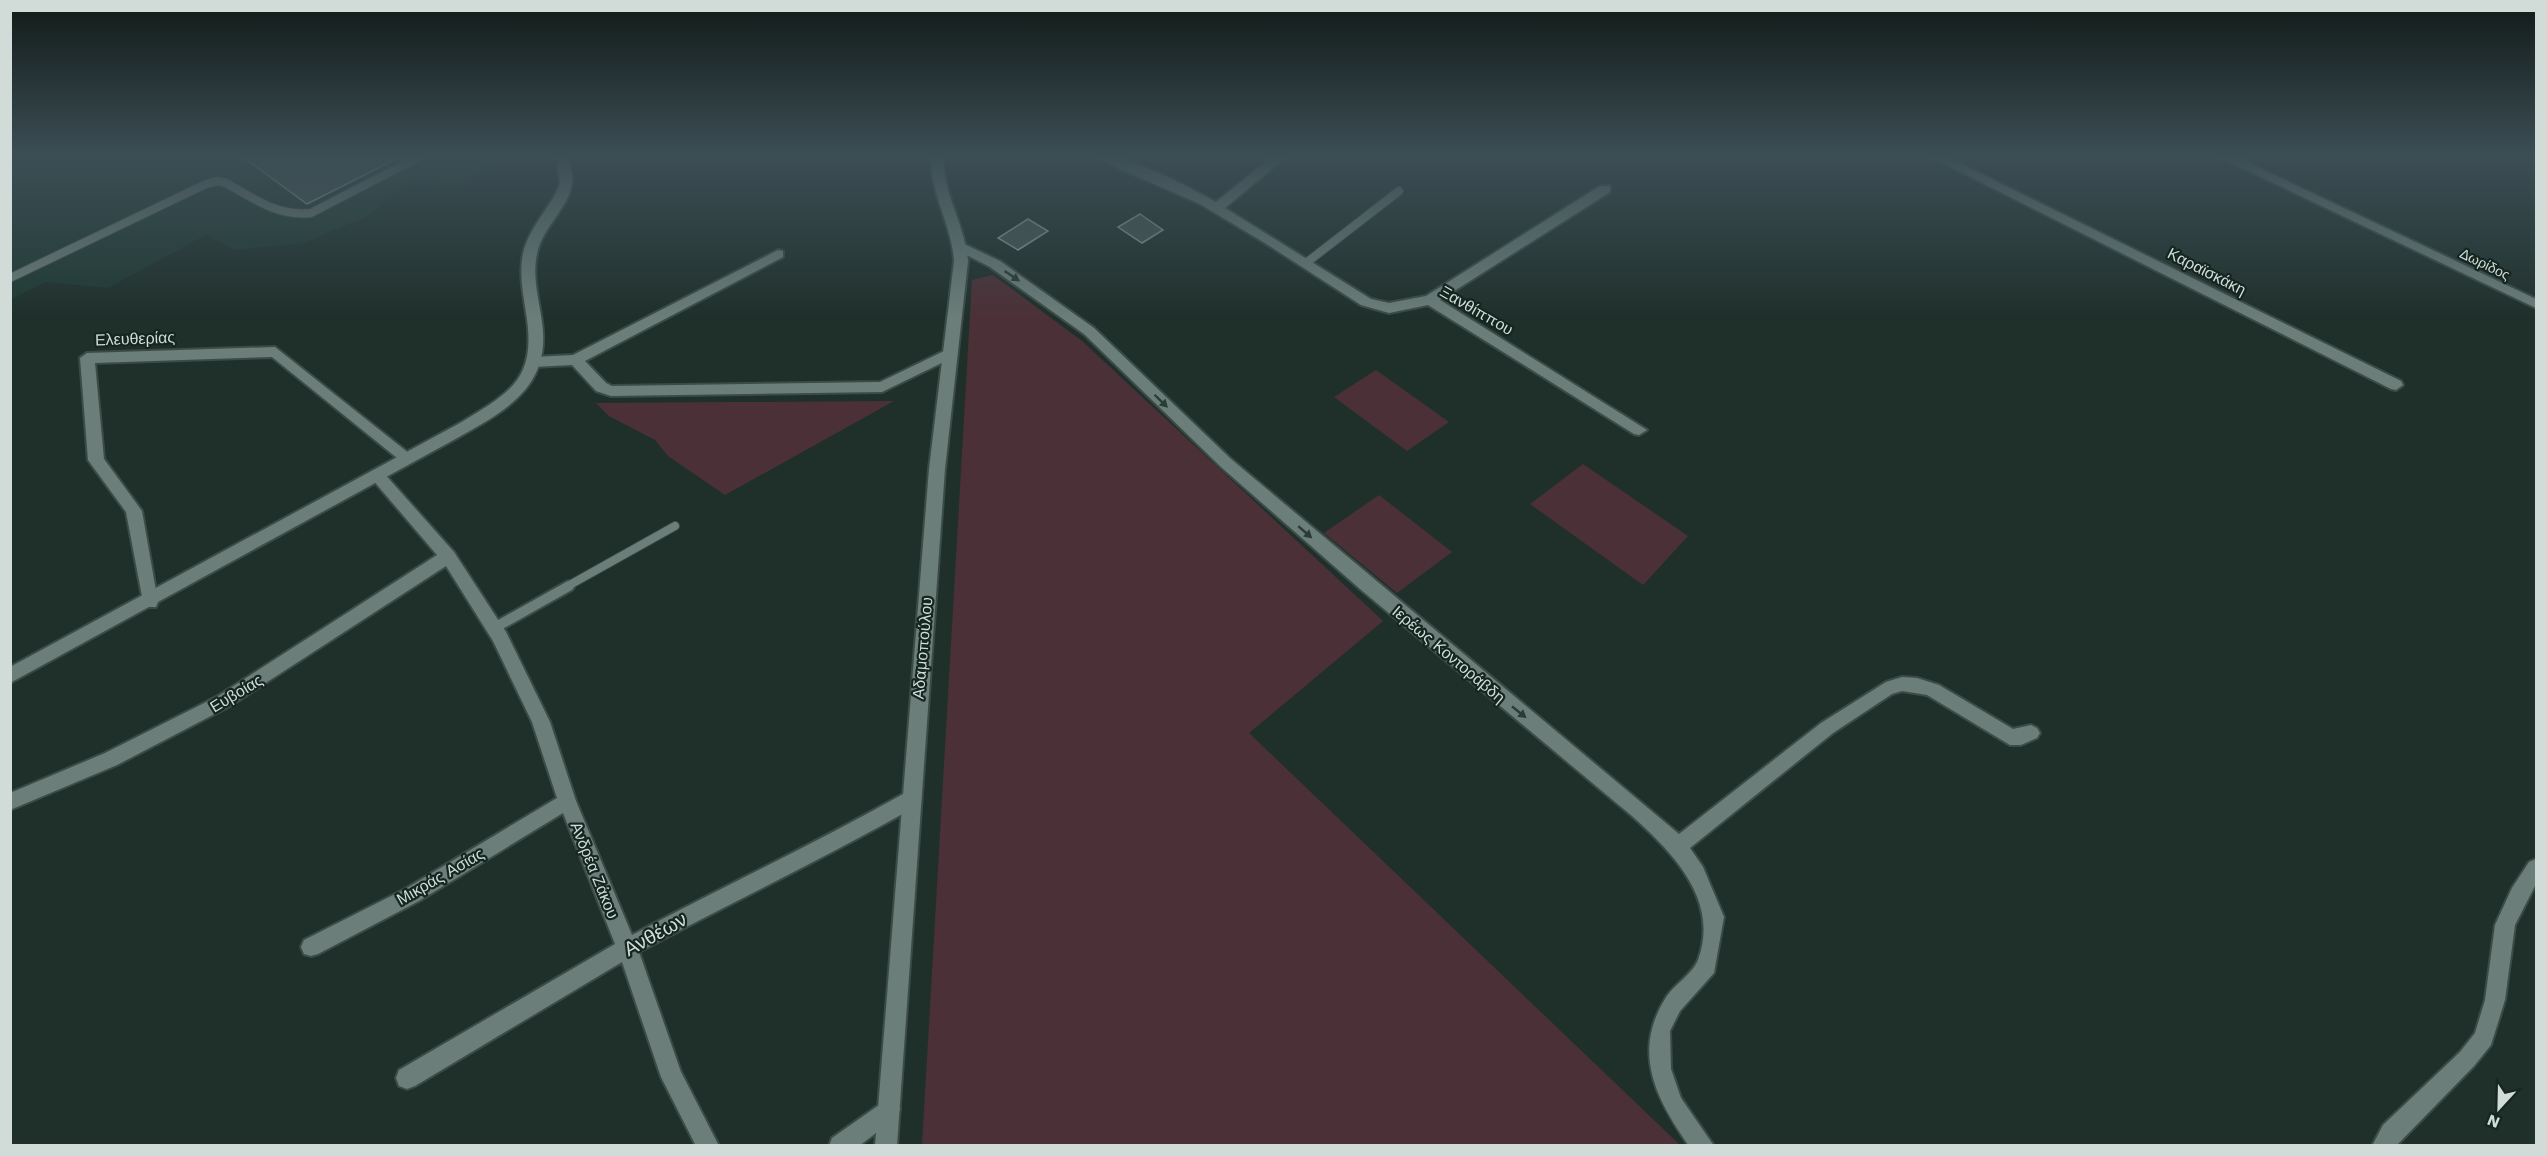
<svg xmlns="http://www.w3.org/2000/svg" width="2547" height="1156" viewBox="0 0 2547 1156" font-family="'Work Sans',sans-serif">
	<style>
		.built { fill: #203a33 }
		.green { fill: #4c3037 }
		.building { fill: #445651; stroke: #8b9f99; stroke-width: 1.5 }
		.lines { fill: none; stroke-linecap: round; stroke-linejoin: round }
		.service-far1-casing { stroke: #3c4b47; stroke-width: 10 }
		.service-casing { stroke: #3c4b47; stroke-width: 14 }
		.minor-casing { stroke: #3c4b47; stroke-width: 4 }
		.tertiary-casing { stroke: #3c4b47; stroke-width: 4 }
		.service-far1 { stroke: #6b7e79; stroke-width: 8 }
		.service { stroke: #6b7e79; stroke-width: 10 }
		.minor { fill: #6b7e79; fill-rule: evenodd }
		.tertiary { fill: #6b7e79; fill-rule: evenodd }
		.oneway { fill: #2a3c37 }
		.labels { text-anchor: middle; stroke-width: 4.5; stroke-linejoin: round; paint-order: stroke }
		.far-street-label { font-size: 14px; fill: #d1dbd8; stroke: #152621 }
		.street-label { font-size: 16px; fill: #d1dbd8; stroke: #152621 }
		.near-street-label { font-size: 20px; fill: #d1dbd8; stroke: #152621 }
	</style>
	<rect width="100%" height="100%" fill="#1f302b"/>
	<path class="built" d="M11,157H501L451,190L446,191L427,177L405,185L366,217L304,243L235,250L206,235L108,288L46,282L11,299Z"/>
	<path class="green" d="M993,275L1082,341L1383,621L1249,733L1680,1145H922L972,280Z
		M1376,370L1449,422L1407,451L1334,397Z
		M894,401L725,495L668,456L655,440L609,416L596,403Z
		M1583,464L1688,536L1643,585L1530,504Z
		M1379,495L1452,552L1397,593L1324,533Z"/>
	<path class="building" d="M243,157H400L307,204Z
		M1140,214L1163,230L1142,243L1118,227Z
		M1028,219L1048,231L1018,250L998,238Z"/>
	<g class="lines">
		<defs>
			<path id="service-far1" d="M1306,263L1399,191
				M10,278L206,184L218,181L226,183C253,198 278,217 311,213L419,157
				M566,587L675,526"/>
			<path id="service" d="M494,628L569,586"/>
			<path id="minor" d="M1093,157C1135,157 1179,182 1216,202L1272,157H1286L1225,208L1371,299L1389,303L1426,296L1600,186H1610V192L1440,300L1647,430L1639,435L1634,434L1428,305L1389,313L1361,305L1265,243L1200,204Z
				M1931,157H1947L2401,381L2403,385L2396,390L2391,389Z
				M2219,157H2236L2536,299V308Z
				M962,243L1000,261L1094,328L1231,459L1679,834L1821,723L1886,682L1902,677L1917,678L1939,685L2013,729L2031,725L2037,728L2040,733L2037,738L2021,745H2010L1927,695L1902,691L1892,694L1833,733L1690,848L1703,867L1724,917L1714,973L1680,1011L1670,1031L1671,1069L1681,1098L1714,1146H1689C1656,1099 1632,1053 1665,999C1673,985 1692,975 1698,960C1720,900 1673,853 1632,816L1360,589L1221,467L1084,334L990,267L957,250V244Z
				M778,250L783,251V257L585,361L606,383L612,386L880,382L942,352L947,350L954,355L952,358L882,392L611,396L596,391L572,365L533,367L526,362L533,357L573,355Z
				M275,347L415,458L407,464L402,462L272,357L95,363L104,459L142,511L158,602L156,607H144L126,512L88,460L80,358L87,353Z
				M377,469L382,471L454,552L506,632L550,722L576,801L632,935C722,887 814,844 903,794L910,792L917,794L919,800L917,806C825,858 731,903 639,952L681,1072L719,1146H696L661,1077L622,962L415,1086L407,1089L399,1086L396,1078L399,1070L615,944L563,813L419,901L318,954L311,956L304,954L301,947L304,940L405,889L557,798L532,722L493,641L446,566L230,706L117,765L10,810V793L105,753L218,696L437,555L372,479L369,475L372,471Z
				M2536,859V884L2515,925L2505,1000L2491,1045L2474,1066L2396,1146H2372L2383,1125L2460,1052L2475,1033L2485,1000L2495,925L2512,888L2529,862Z
				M889,1098L897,1101L900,1109L897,1117L859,1146H829L832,1138Z"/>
			<path id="tertiary" d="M556,157H568C570,166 573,176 572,184C567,210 542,228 537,254C532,277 539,299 542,322C552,390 501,413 450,442L10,683V667L460,423C511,392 537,379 526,313C523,293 519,273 523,254C528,230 547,211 558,189L560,182Z
				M931,157H943C943,194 965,225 968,261L945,469L897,1146H875L929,469L954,261C952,225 930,194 931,157Z"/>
		</defs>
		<use href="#service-far1" class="service-far1-casing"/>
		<use href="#service" class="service-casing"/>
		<use href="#minor" class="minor-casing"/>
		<use href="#tertiary" class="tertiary-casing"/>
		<use href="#service-far1" class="service-far1"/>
		<use href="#service" class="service"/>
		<use href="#minor" class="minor"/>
		<use href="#tertiary" class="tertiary"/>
	</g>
	<defs><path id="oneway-solid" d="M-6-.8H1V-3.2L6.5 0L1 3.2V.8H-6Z" transform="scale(1.5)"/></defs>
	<g class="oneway">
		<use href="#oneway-solid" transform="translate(1012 276) rotate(34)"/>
		<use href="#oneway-solid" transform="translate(1161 401) rotate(44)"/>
		<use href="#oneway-solid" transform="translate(1305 532) rotate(41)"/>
		<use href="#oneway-solid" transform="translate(1519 712) rotate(39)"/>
	</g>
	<linearGradient id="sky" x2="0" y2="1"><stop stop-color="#111a18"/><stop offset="0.49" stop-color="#3c4e55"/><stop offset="1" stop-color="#3c4e55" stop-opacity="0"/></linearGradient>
	<rect width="2547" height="319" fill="url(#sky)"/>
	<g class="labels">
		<g class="far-street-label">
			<text transform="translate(2485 264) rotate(26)" y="5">Δωρίδος</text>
		</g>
		<g class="street-label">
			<text transform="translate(2207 271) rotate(27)" y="6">Καραϊσκάκη</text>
			<text transform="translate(1477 310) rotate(30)" y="6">Ξανθίππου</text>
			<text transform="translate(135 338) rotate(-2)" y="6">Ελευθερίας</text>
			<text transform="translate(922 648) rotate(-85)" y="6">Αδαμοπούλου</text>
			<text transform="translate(1449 654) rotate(40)" y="6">Ιερέως Κοντοράβδη</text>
			<text transform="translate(236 693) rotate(-31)" y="6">Ευβοίας</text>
			<text transform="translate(595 870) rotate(68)" y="6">Ανδρέα Ζάκου</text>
			<text transform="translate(440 876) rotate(-30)" y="6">Μικράς Ασίας</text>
		</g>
		<g class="near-street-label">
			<text transform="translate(655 934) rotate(-29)" y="7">Ανθέων</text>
		</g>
	</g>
	<rect width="2547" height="1156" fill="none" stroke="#d1dbd8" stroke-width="24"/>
	<g transform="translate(2499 1108) rotate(202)" stroke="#152621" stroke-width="4.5" paint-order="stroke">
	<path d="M0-4.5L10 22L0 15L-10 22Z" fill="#d1dbd8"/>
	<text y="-9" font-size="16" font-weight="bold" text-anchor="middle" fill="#d1dbd8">N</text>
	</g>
</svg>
